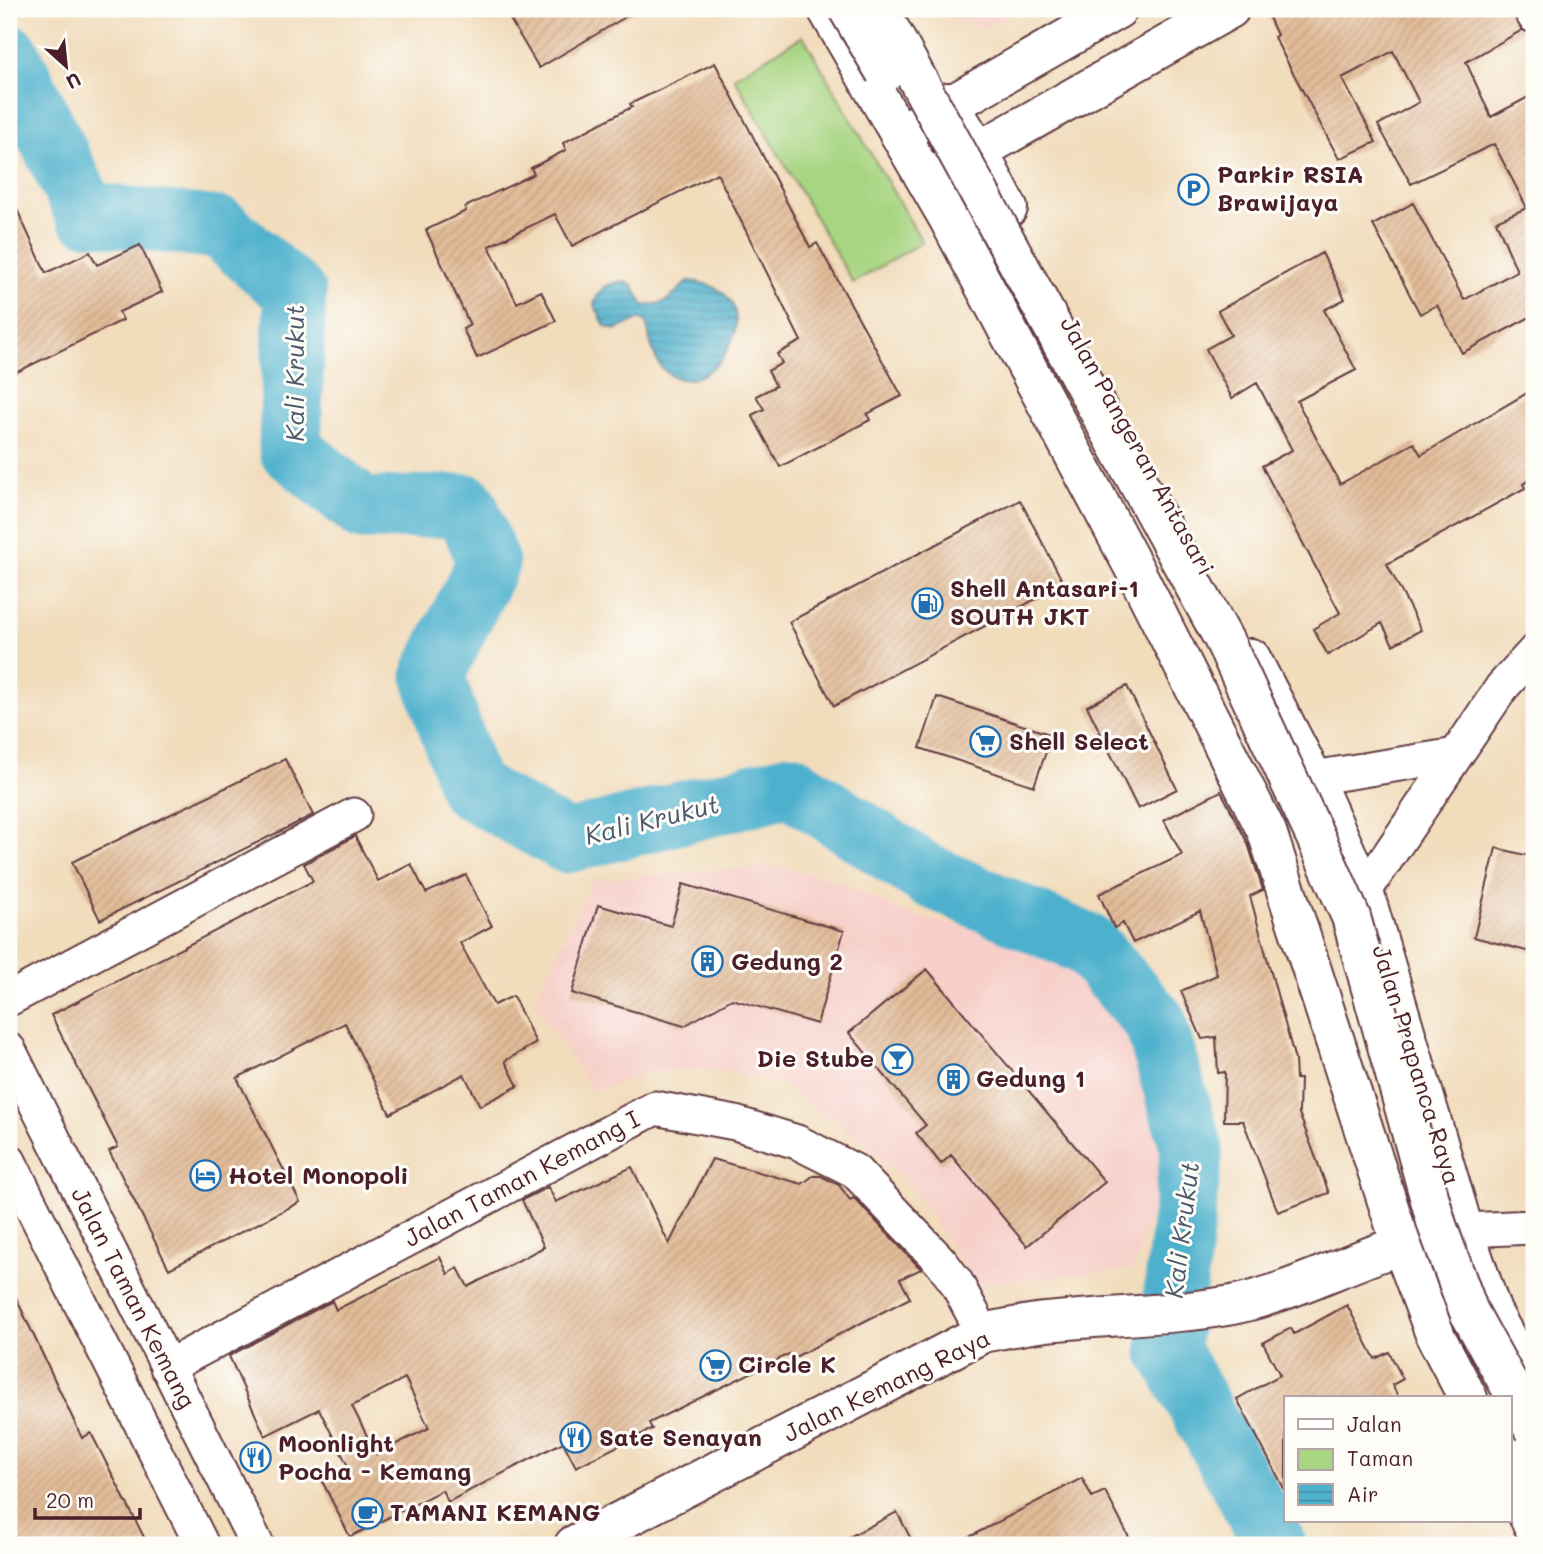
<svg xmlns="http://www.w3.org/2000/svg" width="1543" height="1554" viewBox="0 0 1543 1554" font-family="Mali,sans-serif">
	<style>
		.built { fill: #f7d0ca }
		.green { fill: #a8d582; stroke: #797a56; stroke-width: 2 }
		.water { fill: url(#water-rules); stroke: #4c687c; stroke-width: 2 }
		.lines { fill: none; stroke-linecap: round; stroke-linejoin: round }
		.river { stroke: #4eb1cd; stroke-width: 63 }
		.building { fill: url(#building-hatch); fill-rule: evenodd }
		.minor-casing { stroke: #633b41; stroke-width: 37 }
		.tertiary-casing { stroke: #633b41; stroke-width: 42 }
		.primary-casing { stroke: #633b41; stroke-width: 42 }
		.minor { stroke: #fff; stroke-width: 33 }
		.tertiary { stroke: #fff; stroke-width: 38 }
		.primary { stroke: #fff; stroke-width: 38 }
		.primary-bridge-casing { stroke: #633b41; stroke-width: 42; stroke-linecap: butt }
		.primary-bridge { stroke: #fff; stroke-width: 38 }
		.labels { text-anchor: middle; stroke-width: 6; stroke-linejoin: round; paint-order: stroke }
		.poi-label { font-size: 24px; font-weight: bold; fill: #4a1f2b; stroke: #fdfcf7; text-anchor: start }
		.street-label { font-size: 24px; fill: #4a1f2b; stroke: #fdfcf7 }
		.water-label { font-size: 26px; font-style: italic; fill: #4c596c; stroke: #fdfcf7 }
	</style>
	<defs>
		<pattern id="water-rules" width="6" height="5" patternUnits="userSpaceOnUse" patternTransform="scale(1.75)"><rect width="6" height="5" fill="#4eb1cd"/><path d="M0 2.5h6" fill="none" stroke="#438fa7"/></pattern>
		<pattern id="building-hatch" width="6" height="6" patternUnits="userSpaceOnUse" patternTransform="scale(1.75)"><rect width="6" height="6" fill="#e2bc99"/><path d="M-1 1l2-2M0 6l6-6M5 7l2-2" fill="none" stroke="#c3a184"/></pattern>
	</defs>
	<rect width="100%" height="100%" fill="#fdfcf7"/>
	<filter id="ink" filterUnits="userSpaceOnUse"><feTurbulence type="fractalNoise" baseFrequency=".0143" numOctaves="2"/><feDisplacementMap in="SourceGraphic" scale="14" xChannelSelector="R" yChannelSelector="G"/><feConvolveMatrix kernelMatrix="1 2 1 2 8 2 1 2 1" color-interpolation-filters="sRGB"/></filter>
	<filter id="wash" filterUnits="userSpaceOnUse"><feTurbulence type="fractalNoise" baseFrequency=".00686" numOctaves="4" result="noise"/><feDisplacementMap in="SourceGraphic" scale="28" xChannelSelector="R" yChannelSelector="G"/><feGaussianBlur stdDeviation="1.57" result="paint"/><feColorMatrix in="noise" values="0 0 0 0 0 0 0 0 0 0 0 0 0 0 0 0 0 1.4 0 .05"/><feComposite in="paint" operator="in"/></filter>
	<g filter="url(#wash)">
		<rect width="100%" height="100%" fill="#f1dcbb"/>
		<path class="built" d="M936,9H1021L988,27L954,20Z
			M777,866L827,877L911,915L1055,946L1086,966L1119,1017L1156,1105L1164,1172L1133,1269L976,1285L910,1184L853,1134L781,1084L723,1070L647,1072L594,1093L534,1002L593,880Z"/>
		<path class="green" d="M803,36L922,242L853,283L734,77Z"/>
		<path class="water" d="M622,281L633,285L644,306L665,302L689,281C785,290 711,411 665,371C653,361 649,335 646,321L640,319L616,330L605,326L594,304C600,288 606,284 622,281Z"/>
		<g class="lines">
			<path class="river" d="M9,55L86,213L220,228L295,293L290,449L363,509L466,505L488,563L433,675L470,788L567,842L790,785L927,875L1088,945L1155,1022L1192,1149L1168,1349L1275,1545"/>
		</g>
		<g id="blocks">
			<path class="building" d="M504,9H639L539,68Z
				M1265,9H1511L1522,30L1466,62L1491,117L1534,94V315L1462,353L1437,305L1420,314L1373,225L1413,203L1464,300L1517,271L1496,221L1527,208L1494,144L1411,184L1378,125L1419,102L1393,51L1342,78L1376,142L1339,159L1274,37L1277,35Z
				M715,63L810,247L817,243L902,396L867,414L870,420L780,467L752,415L764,409L756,396L776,386L768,371L782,363L777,354L801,341L717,173L572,246L555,214L489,246L517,303L541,291L556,321L477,358L463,329L470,325L426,230L466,211L465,207L534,174L531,168L566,150L563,143L632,107L630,104Z
				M9,192L46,273L90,252L97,265L140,245L162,292L119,312L123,320L9,376Z
				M1322,253L1345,299L1324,310L1356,370L1297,401L1340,484L1414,443L1421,455L1534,389V478L1523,484L1525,488L1387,564L1421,630L1393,645L1382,623L1328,655L1313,629L1340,613L1262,466L1292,450L1257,383L1232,398L1206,349L1231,335L1218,311Z
				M1020,500L1064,584L834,706L789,622Z
				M1127,686L1177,789L1138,809L1087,706Z
				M937,697L1052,735L1034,786L920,748Z
				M285,759L313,815L100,920L72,862Z
				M1221,791L1248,844L1263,890L1250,896L1295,1060L1296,1079H1300L1299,1113L1329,1193L1278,1212L1243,1121H1224L1225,1072L1218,1073L1216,1037L1202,1039L1181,991L1217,975L1200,911L1133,943L1123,923L1114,928L1099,894L1182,855L1164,820Z
				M355,836L378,881L411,864L426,893L466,875L492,926L460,943L494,1005L513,996L536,1043L505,1061L518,1086L480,1106L464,1074L390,1114L345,1023L237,1078L300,1202L169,1269L109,1151L118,1147L51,1015L313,881L304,864Z
				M1496,848L1534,857V953L1474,937Z
				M683,884L844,931L817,1024L732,999L684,1026L572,993L598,905L671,926Z
				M927,969L1105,1182L1027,1246L951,1155L941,1164L916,1133L926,1125L849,1033Z
				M712,1159L802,1184L813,1176H821L839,1185L850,1200L854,1198L921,1269L900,1279L910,1298L791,1359L789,1354L649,1423L652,1429L576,1467L563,1442L448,1502L442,1490L350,1537L322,1481L349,1468L319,1409L265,1436L229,1356L332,1301L336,1310L440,1257L448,1274L458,1268L468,1287L544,1247L522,1200L548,1187L556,1202L632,1167L669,1244ZM405,1378L429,1428L376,1454L352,1406Z
				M9,1283L82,1438L91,1433L148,1545H9Z
				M1347,1305L1375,1359L1389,1352L1403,1379L1392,1385L1399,1398H1286V1492L1237,1399L1280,1375L1263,1343L1291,1328L1294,1334Z
				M1082,1478L1092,1497L1105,1491L1133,1545H954Z
				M897,1512L914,1545H834Z"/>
		</g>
	</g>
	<g filter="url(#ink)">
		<use href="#blocks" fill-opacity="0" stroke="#633b41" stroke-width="2"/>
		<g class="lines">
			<defs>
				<path id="minor" d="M1530,9L1534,16
					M1313,778L1456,755
					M1364,892L1502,687L1534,652
					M9,999L354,815
					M9,1050L257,1545
					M9,1161L202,1545
					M1464,1230L1534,1227
					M167,1367L655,1108L735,1123L797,1142L855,1171L941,1262L956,1282L983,1333"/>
				<path id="tertiary" d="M900,134L1118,9
					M927,180L1230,9
					M574,1545L983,1333C1004,1329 1025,1324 1046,1322C1108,1315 1171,1316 1232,1305C1302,1291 1364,1251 1434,1237"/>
				<path id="primary" d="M827,9L948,218L1135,570L1267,832L1401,1244L1436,1337L1468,1398
					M948,102L979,152L1008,208
					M1251,658L1313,778L1364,892L1464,1230L1492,1312L1534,1388
					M1510,1425L1534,1472
					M1510,1480L1534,1527"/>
			</defs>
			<use href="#minor" class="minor-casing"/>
			<use href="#tertiary" class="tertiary-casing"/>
			<use href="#primary" class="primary-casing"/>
			<use href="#minor" class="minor"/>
			<use href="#tertiary" class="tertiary"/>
			<use href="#primary" class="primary"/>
			<defs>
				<path id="primary-bridge" d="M848,9L885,72
					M879,9L1225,642L1316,838L1351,917L1437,1225L1469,1312L1534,1430"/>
			</defs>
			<use href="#primary-bridge" class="primary-bridge-casing"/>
			<use href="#primary-bridge" class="primary-bridge"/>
		</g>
	</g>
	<defs>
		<symbol id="parking-ring" viewBox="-11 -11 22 22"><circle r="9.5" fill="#fdfcf7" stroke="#1f6fb2" stroke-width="1.5"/><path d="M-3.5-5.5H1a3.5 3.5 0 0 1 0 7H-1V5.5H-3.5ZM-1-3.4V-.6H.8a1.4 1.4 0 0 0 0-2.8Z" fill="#1f6fb2"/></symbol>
		<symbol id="fuel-ring" viewBox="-11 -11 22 22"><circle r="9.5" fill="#fdfcf7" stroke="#1f6fb2" stroke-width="1.5"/><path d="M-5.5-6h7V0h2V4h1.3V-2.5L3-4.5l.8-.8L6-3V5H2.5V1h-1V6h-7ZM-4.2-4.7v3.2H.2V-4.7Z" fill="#1f6fb2"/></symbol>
		<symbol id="supermarket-ring" viewBox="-11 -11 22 22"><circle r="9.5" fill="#fdfcf7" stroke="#1f6fb2" stroke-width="1.5"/><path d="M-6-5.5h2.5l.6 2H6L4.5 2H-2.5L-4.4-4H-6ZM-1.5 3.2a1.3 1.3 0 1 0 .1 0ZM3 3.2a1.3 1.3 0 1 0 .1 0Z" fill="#1f6fb2"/></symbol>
		<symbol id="building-ring" viewBox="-11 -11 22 22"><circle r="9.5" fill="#fdfcf7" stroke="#1f6fb2" stroke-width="1.5"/><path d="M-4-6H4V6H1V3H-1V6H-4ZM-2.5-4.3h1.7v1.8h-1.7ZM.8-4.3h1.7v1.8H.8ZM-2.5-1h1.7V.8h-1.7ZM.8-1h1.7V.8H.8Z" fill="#1f6fb2"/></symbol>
		<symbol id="bar-ring" viewBox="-11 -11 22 22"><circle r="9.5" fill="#fdfcf7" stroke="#1f6fb2" stroke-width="1.5"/><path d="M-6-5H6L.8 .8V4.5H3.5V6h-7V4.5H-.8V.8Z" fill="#1f6fb2"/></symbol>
		<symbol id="hotel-ring" viewBox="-11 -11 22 22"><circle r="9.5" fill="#fdfcf7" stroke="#1f6fb2" stroke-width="1.5"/><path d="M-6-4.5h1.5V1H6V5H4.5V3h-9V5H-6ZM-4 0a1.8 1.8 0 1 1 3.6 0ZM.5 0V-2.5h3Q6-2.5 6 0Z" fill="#1f6fb2"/></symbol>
		<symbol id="restaurant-ring" viewBox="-11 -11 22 22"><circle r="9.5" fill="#fdfcf7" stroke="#1f6fb2" stroke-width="1.5"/><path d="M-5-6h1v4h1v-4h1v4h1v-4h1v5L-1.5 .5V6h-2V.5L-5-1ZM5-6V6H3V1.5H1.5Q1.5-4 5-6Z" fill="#1f6fb2"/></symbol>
		<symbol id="cafe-ring" viewBox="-11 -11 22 22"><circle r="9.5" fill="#fdfcf7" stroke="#1f6fb2" stroke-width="1.5"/><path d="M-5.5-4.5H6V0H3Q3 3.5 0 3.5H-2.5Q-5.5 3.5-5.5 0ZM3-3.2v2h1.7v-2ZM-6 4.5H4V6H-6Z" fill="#1f6fb2"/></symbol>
	</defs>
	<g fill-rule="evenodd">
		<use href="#parking-ring" x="1176" y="172" width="35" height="35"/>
		<use href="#fuel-ring" x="910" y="586" width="35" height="35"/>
		<use href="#supermarket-ring" x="968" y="724" width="35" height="35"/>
		<use href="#building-ring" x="690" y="944" width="35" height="35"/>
		<use href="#bar-ring" x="880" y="1042" width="35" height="35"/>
		<use href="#building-ring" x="936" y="1062" width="35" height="35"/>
		<use href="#hotel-ring" x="188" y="1158" width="35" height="35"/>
		<use href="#supermarket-ring" x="698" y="1348" width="35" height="35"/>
		<use href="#restaurant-ring" x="558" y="1420" width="35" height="35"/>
		<use href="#restaurant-ring" x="238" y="1440" width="35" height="35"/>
		<use href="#cafe-ring" x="350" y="1496" width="35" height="35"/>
	</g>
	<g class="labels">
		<g class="poi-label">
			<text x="1217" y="183">Parkir RSIA<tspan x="1217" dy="28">Brawijaya</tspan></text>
			<text x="950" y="597">Shell Antasari-1<tspan x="950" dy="28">SOUTH JKT</tspan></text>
			<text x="1009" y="750">Shell Select</text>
			<text x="731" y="970">Gedung 2</text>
			<text x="874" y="1067" text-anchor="end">Die Stube</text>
			<text x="976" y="1087">Gedung 1</text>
			<text x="228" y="1184">Hotel Monopoli</text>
			<text x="738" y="1373">Circle K</text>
			<text x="599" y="1446">Sate Senayan</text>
			<text x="278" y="1452">Moonlight<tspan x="278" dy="28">Pocha - Kemang</tspan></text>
			<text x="390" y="1521">TAMANI KEMANG</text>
		</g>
		<g class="street-label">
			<text transform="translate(1137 446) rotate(61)" y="8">Jalan Pangeran Antasari</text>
			<text transform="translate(1416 1065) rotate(73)" y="8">Jalan Prapanca Raya</text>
			<text transform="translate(522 1179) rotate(-28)" y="8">Jalan Taman Kemang I</text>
			<text transform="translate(133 1298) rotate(63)" y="8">Jalan Taman Kemang</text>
			<text transform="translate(887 1386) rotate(-26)" y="8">Jalan Kemang Raya</text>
		</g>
		<g class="water-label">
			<text transform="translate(295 373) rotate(-90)" y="9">Kali Krukut</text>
			<text transform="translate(652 820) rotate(-14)" y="9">Kali Krukut</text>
			<text transform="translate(1182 1230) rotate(-83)" y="9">Kali Krukut</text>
		</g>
	</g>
	<rect width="1543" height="1554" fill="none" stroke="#fdfcf7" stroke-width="35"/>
	<rect x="1284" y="1396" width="228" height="126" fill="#fdfcf7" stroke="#b5a4a5" stroke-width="2"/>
	<rect x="1298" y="1419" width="35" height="10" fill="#ffffff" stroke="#b5a4a5" stroke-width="2"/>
	<text x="1347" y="1432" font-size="21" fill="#4a1f2b">Jalan</text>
	<rect x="1298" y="1449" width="35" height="21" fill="#a8d582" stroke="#b5a4a5" stroke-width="2"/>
	<text x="1347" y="1466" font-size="21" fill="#4a1f2b">Taman</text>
	<rect x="1298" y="1484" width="35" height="21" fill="url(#water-rules)" stroke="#b5a4a5" stroke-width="2"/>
	<text x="1347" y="1502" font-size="21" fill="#4a1f2b">Air</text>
	<g transform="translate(66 66) rotate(153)" stroke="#fdfcf7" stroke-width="5" paint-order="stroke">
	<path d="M0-5L12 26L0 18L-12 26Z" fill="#4a1f2b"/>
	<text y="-10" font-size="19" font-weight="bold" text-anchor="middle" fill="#4a1f2b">U</text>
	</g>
	<path d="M35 1508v10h105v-10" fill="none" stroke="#4a1f2b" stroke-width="3.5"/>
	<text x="46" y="1508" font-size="21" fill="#4a1f2b" stroke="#fdfcf7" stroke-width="5" paint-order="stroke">20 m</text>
</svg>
